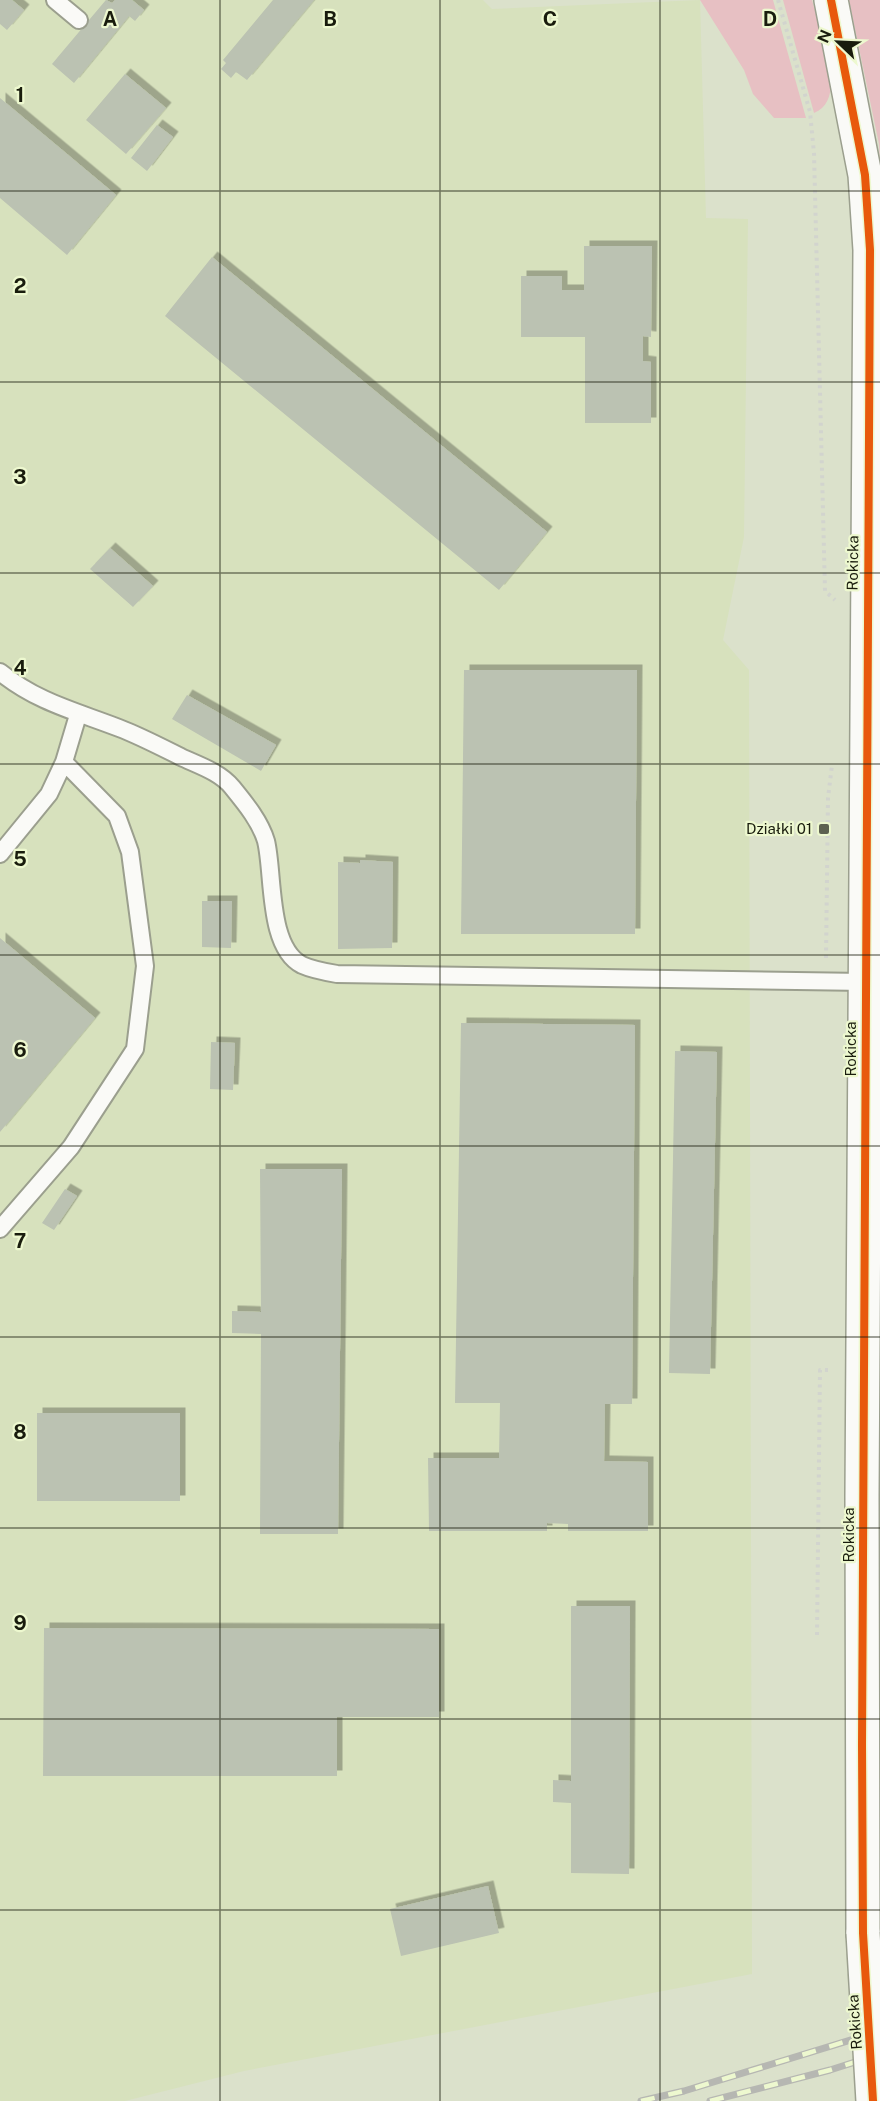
<svg xmlns="http://www.w3.org/2000/svg" width="880" height="2101" viewBox="0 0 880 2101" font-family="'Public Sans',sans-serif">
	<style>
		.built { fill: #d7e1bd }
		.green { fill: #e7c0c3 }
		.building { fill: #bbc2b2; filter: url(#shadow) }
		.lines { fill: none; stroke-linecap: round; stroke-linejoin: round }
		.service-casing { stroke: #9b9f8e; stroke-width: 20 }
		.tertiary-casing { stroke: #9b9f8e; stroke-width: 36 }
		.path { stroke: #d2d4ce; stroke-width: 4; stroke-dasharray: 3 4.5; stroke-linecap: butt }
		.service { stroke: #fafaf7; stroke-width: 16 }
		.tertiary { stroke: #fafaf7; stroke-width: 33 }
		.rail-casing { stroke: #b6b7b2; stroke-width: 7 }
		.rail { stroke: #edf8cf; stroke-width: 4.5; stroke-dasharray: 14; stroke-linecap: butt }
		.tertiary-bridge-casing { stroke: #9b9f8e; stroke-width: 36; stroke-linecap: butt }
		.tertiary-bridge { stroke: #fafaf7; stroke-width: 33 }
		.cycleway-casing { stroke: #edf8cf; stroke-width: 11 }
		.cycleway { stroke: #e8590c; stroke-width: 8 }
		.grid { fill: none; stroke: #191c0d; stroke-width: 1.5; stroke-opacity: 0.55 }
		.poi-dot { fill: #5d6150; stroke: #edf8cf; stroke-width: 2 }
		.labels { text-anchor: middle; stroke-width: 4.5; stroke-linejoin: round; paint-order: stroke }
		.street-label { font-size: 15px; fill: #191c0d; stroke: #edf8cf }
		.poi-label { font-size: 15px; fill: #191c0d; stroke: #edf8cf; text-anchor: end }
		.grid-label { font-size: 20px; text-anchor: middle; font-weight: bold; fill: #191c0d; stroke: #edf8cf; stroke-width: 4.5; stroke-linejoin: round; paint-order: stroke }
	</style>
	<defs>
		<filter id="shadow"><feDropShadow dx="5.5" dy="-5.5" stdDeviation="0" flood-color="#0004"/></filter>
	</defs>
	<rect width="100%" height="100%" fill="#dbe1cb"/>
	<path class="built" d="M0,0H483L492,9L700,0L706,218L748,219L744,537L723,640L749,670L752,1974L244,2071L125,2101H0Z"/>
	<path class="green" d="M480,0H773L806,118H774L753,94L744,70L700,0Z
		M783,0H812C819,28 850,99 814,113Z
		M849,0H880V159L879,144Z"/>
	<path class="building" d="M0,0H12L24,10L7,30L0,24Z
		M106,0L112,3L115,0H132L144,10L135,21L129,16L74,83L52,64Z
		M273,0H314L247,80L236,72L231,78L221,69L226,63L223,60Z
		M125,74L166,108L126,154L86,120Z
		M0,98L116,195L67,255L0,198Z
		M157,125L173,137L147,171L131,158Z
		M584,246H652L651,337L643,336V361L651,362V423H585V337H521V276H562V290H584Z
		M212,257L547,532L499,590L165,316Z
		M110,548L153,586L133,607L90,569Z
		M464,670H637L635,934H461Z
		M187,695L276,745L261,771L172,719Z
		M360,860L393,862L392,948L338,949V862L360,863Z
		M202,901H232L231,948L202,947Z
		M0,938L95,1018L0,1132Z
		M461,1023L635,1025L632,1404H605L604,1461L648,1462V1531H568V1524L547,1523V1531H429L428,1458H499L500,1403H455Z
		M211,1042L235,1043L233,1090L210,1089Z
		M675,1051L717,1052L710,1374L669,1373Z
		M260,1169H342L338,1534H260L261,1334L232,1333V1311L261,1312Z
		M65,1189L77,1196L54,1230L42,1223Z
		M37,1413H180V1501H37Z
		M571,1606H630L629,1874L571,1873V1803L553,1802V1780L571,1781Z
		M44,1628L439,1629V1717H337V1776H43Z
		M488,1886L499,1933L401,1956L390,1909Z"/>
	<g class="lines">
		<defs>
			<path id="service" d="M55,0L79,20
				M0,672C37,702 75,711 119,728C140,736 161,747 181,757C198,765 220,772 232,787C245,803 260,821 266,841C274,873 267,947 302,965C313,970 325,972 337,974L865,982
				M0,854L49,794L64,762L78,715
				M0,1229L71,1147L135,1049L145,966L130,852L117,816L64,762"/>
			<path id="tertiary" d="M831,0L865,175L870,250L862,1496L863,1933"/>
		</defs>
		<use href="#service" class="service-casing"/>
		<use href="#tertiary" class="tertiary-casing"/>
		<path class="path" d="M778,0L810,112L814,153L825,591L835,600
			M826,958L828,798L832,765
			M817,1635L820,1370H831"/>
		<use href="#service" class="service"/>
		<use href="#tertiary" class="tertiary"/>
		<defs>
			<path id="rail" d="M641,2101L684,2091L880,2031
				M710,2101L830,2070L880,2054"/>
		</defs>
		<use href="#rail" class="rail-casing"/>
		<use href="#rail" class="rail"/>
		<defs>
			<path id="tertiary-bridge" d="M863,1933L873,2101"/>
		</defs>
		<use href="#tertiary-bridge" class="tertiary-bridge-casing"/>
		<use href="#tertiary-bridge" class="tertiary-bridge"/>
		<defs>
			<path id="cycleway" d="M831,0L865,175L870,250L862,1745L863,1933L873,2101"/>
		</defs>
		<use href="#cycleway" class="cycleway-casing"/>
		<use href="#cycleway" class="cycleway"/>
	</g>
	<path class="grid" d="M220,0V2101M440,0V2101M660,0V2101M0,191H880M0,382H880M0,573H880M0,764H880M0,955H880M0,1146H880M0,1337H880M0,1528H880M0,1719H880M0,1910H880"/>
	<rect class="poi-dot" x="818" y="823" width="12" height="12" rx="3"/>
	<g class="labels">
		<g class="street-label">
			<text transform="translate(853 563) rotate(-89)" y="5">Rokicka</text>
			<text transform="translate(851 1049) rotate(-90)" y="5">Rokicka</text>
			<text transform="translate(849 1535) rotate(-90)" y="5">Rokicka</text>
			<text transform="translate(855 2022) rotate(-94)" y="5">Rokicka</text>
		</g>
		<g class="poi-label">
			<text x="812" y="834">Działki 01</text>
		</g>
	</g>
	<g class="grid-label">
		<text x="110" y="26">A</text>
		<text x="330" y="26">B</text>
		<text x="550" y="26">C</text>
		<text x="770" y="26">D</text>
		<text x="20" y="102">1</text>
		<text x="20" y="293">2</text>
		<text x="20" y="484">3</text>
		<text x="20" y="675">4</text>
		<text x="20" y="866">5</text>
		<text x="20" y="1057">6</text>
		<text x="20" y="1248">7</text>
		<text x="20" y="1439">8</text>
		<text x="20" y="1630">9</text>
	</g>
	<g transform="translate(838 42) rotate(293)" stroke="#edf8cf" stroke-width="4.5" paint-order="stroke">
	<path d="M0-4.5L10 22L0 15L-10 22Z" fill="#191c0d"/>
	<text y="-9" font-size="16" font-weight="bold" text-anchor="middle" fill="#191c0d">N</text>
	</g>
</svg>
